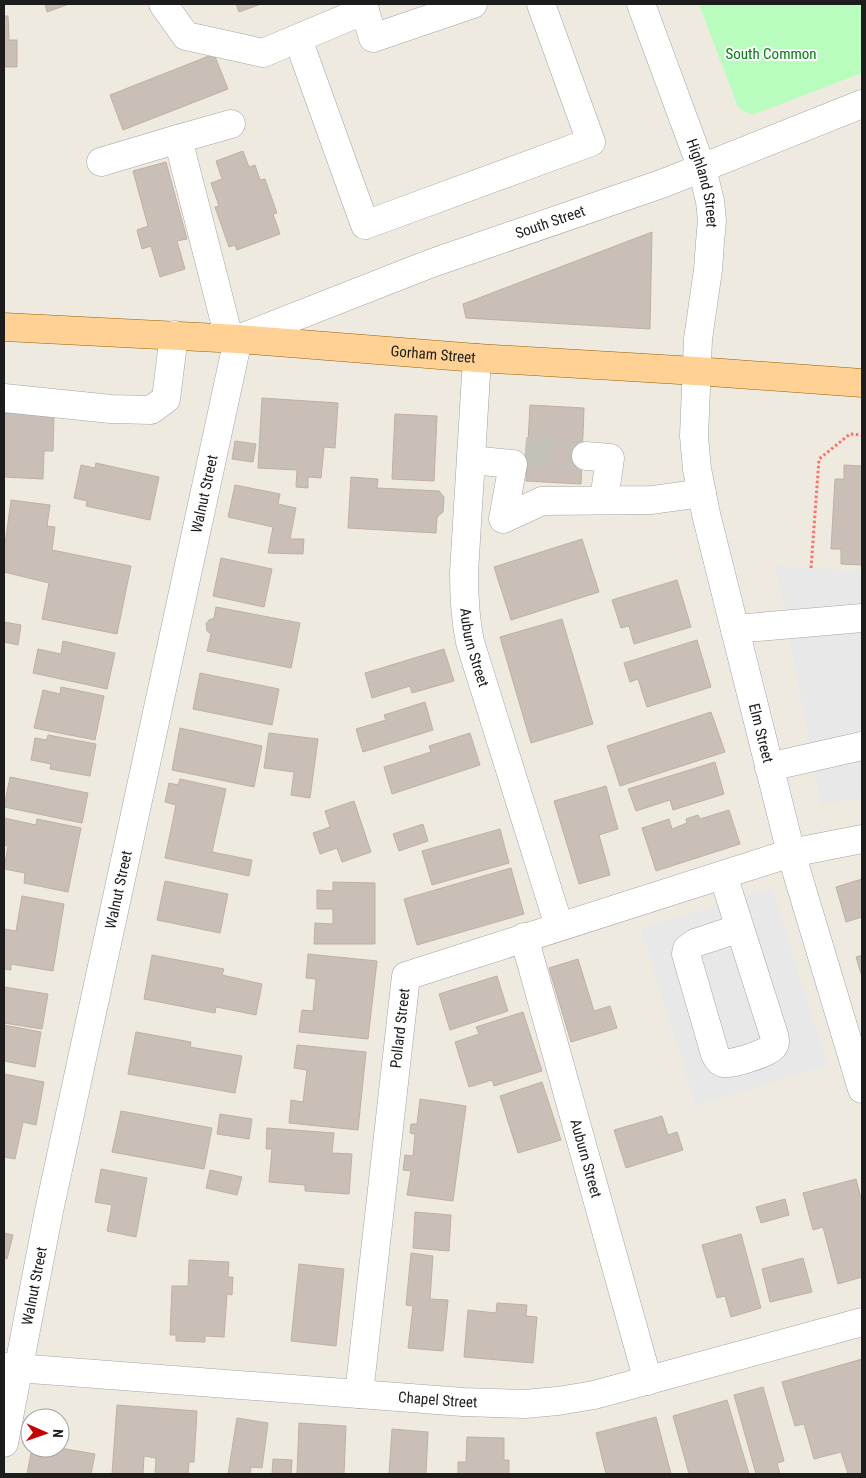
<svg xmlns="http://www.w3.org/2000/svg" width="866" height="1478" viewBox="0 0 866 1478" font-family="'Roboto Condensed',sans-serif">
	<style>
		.park { fill: #b8fdbe }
		.parking { fill: #e8e8e8 }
		.building { fill: #cabfb6; stroke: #c1afa2 }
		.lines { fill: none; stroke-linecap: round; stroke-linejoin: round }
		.minor-tunnel { stroke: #c4c1b9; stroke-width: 28; stroke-dasharray: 28 14; stroke-linecap: butt }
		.minor-casing { stroke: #a3a3a3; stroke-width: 29 }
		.major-casing { stroke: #936300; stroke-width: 29 }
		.path { stroke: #ff7160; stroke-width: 3; stroke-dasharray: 2.5 2.5; stroke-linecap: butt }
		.minor { stroke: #fff; stroke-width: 28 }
		.major { stroke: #ffd194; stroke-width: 28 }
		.labels { text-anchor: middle; stroke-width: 4; stroke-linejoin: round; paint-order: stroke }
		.park-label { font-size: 15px; fill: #03800e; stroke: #fff }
		.street-label { font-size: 15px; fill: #1c1c1c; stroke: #fff }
	</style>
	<rect width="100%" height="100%" fill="#eeeae0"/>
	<path class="park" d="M699,4H862V73L755,114L747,113L738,107Z"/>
	<path class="parking" d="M776,566L862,571V797L821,805Z
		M772,888L827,1065L696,1106L641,929Z"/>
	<path class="building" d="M45,4H69L47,12Z
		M236,4H261L239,12Z
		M4,16H8L9,40H17V67H4Z
		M214,54L228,89L123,130L110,95Z
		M243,151L249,167L255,165L260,180L265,179L277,213L273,214L280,234L237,250L235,245L229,247L215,207L219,206L211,183L222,179L216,161Z
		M166,162L187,239L177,241L185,269L160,277L151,246L142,249L137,230L148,226L133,171Z
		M652,232L650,329L466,318L463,304Z
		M262,398L338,403L335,448L324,447L321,478L308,477V488L296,487L297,470L258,468Z
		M530,405L584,408L581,484L526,481Z
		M4,413L54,415L53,451H44L43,479L4,477Z
		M395,414L437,416L434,481L392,479Z
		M235,441L256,444L253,462L232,459Z
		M96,463L159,477L150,520L86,506L87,501L74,498L81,465L95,468Z
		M844,465L862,466V565L841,564V549H831L835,479H844Z
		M351,477L378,479L377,488L439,491L444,497L443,512L437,517L436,533L348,528Z
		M235,485L280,494L278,504L296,508L290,539H304L303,554L268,553L273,527L228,517Z
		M11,500L50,505L47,526L55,527L52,550L131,566L117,634L42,619L49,583L4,572V552Z
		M582,539L599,592L511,620L494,567Z
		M221,558L272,569L264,607L213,596Z
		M677,580L691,627L634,644L629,626L621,628L612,600Z
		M216,607L300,623L291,668L207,651L211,634L207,631L206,624L209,620L214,618Z
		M562,619L593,724L531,743L500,637Z
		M4,622L21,625L18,645L4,642Z
		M697,640L711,687L647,707L638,679L630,682L624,663Z
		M63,641L115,653L107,689L33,673L38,649L61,654Z
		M444,649L454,681L412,693L410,686L372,698L365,673Z
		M200,673L279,689L272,725L193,709Z
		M61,687L104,696L95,740L34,728L43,690L60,694Z
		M425,702L433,730L363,752L356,729L386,720L384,715Z
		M711,712L725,752L620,786L607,746Z
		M180,728L262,746L254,787L172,770Z
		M269,733L318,739L310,798L291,795L294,772L264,768Z
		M470,733L480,765L392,794L384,767L431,752L429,746Z
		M48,735L96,744L90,776L50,769L51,764L31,760L35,738L47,740Z
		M715,762L724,794L673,810L670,800L636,811L628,789Z
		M10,777L88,793L82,823L4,807Z
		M180,779L226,789L212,852L252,860L249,876L165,858L176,805L165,802L169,783L178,785Z
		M606,786L618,829L599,835L610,875L579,884L554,801Z
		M354,801L371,852L342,862L337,848L320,854L313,833L330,827L325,811Z
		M729,810L740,844L656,871L642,828L669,819L672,829L687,823L686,819L698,815L700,819Z
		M4,818L36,825L37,819L81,828L68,892L24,883L25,873L4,869L8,846L4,845Z
		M423,824L428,841L399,851L393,834Z
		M500,829L509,863L432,885L422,851Z
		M511,868L524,914L417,945L404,899Z
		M862,879V917L846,922L836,887Z
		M165,881L228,894L220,933L157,920Z
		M333,882L375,883V944H314L315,923L333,924V909H317V890L333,891Z
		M22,896L64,904L53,971L11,964V970L4,969V929L16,931Z
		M308,954L377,961L368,1039L299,1032L302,1010L313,1011L316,979L306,978Z
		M152,955L224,969L222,975L262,984L256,1015L216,1007L215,1013L144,999Z
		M862,955V977L856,957Z
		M578,959L594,1011L610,1006L617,1028L571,1042L549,968Z
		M497,976L508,1011L450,1030L439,994Z
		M4,987L48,994L42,1029L4,1023Z
		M523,1012L542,1071L494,1086L492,1080L469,1087L455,1042L479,1034L476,1027Z
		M4,1025L41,1032L35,1067L4,1061Z
		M136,1032L191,1042L190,1047L242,1056L235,1093L128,1074Z
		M297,1045L366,1052L358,1130L289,1123L291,1100L303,1102L307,1070L294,1068Z
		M4,1074L44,1082L36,1125L23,1122L15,1159L4,1157Z
		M542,1082L561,1140L518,1153L500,1096Z
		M420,1099L466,1106L453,1201L407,1195L411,1171L403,1170L405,1155L413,1156L415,1134L410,1133L411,1124H417Z
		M121,1111L212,1128L204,1169L112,1152Z
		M220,1114L252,1119L249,1139L217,1134Z
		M662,1116L668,1135L677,1132L683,1150L626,1168L614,1130Z
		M267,1128L334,1133L332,1153L352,1154L349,1194L305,1191V1185L269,1182L272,1149H266Z
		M101,1169L147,1178L136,1237L107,1231L112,1205L95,1202Z
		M210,1170L242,1177L237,1195L206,1188Z
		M856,1179L862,1202V1277L838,1284L823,1227L813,1230L803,1193Z
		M785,1199L789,1215L761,1223L756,1207Z
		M415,1212L451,1215L449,1251L413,1248Z
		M4,1233L13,1235L7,1259L4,1258Z
		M741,1234L761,1308L731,1317L725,1296L717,1298L702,1245Z
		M411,1253L433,1256L430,1299L448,1300L443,1351L408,1348L413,1306L406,1305Z
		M803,1258L812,1292L770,1302L762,1269Z
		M189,1260L229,1262L228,1277H233L232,1295L227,1294L224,1337L205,1336V1342L176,1341V1335H170L172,1286H188Z
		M299,1264L344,1269L336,1346L291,1341Z
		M497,1303L527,1305L526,1316L537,1317L533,1363L464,1357L468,1310L496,1313Z
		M862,1359V1474H848L841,1452L814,1459L804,1424L795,1426L782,1382Z
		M763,1387L784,1461L777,1463L780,1474H756L734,1395Z
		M727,1400L749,1474H689L673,1416Z
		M117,1405L197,1411L194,1462H189L188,1474H155L156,1458L144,1456L143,1474H112Z
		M656,1417L671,1474H606L596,1433Z
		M237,1418L268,1423L262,1468L251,1467L250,1474H228Z
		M299,1423L346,1426L344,1474H297Z
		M392,1429L428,1432L426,1474H389Z
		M467,1437L504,1438V1460H509V1474H458V1462H466Z
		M32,1448H60L95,1454L91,1474H27Z
		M273,1459L292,1460L291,1474H272Z"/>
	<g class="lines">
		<path class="minor-tunnel" d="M525,451L586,456"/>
		<defs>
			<g id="minor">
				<path d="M163,4L186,36L263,53L365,10"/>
				<path d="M363,4L373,38L473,4"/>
				<path id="s1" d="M641,4L702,169L710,201L712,221L710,242L708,270L698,339L694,436L697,469L706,514L791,853L862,1089"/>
				<path d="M298,39L365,225L591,142L541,4"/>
				<path d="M101,162L178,139"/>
				<path d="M229,338L178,139L231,124"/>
				<path id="s2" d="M477,358L464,573C464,597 465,618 470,642L559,926"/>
				<path d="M4,398L111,409L151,410L166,399L174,335"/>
				<path d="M586,456L610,458L604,500"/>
				<path d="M471,460L513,464L503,519L542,501L652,500L702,493"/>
				<path d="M735,629L862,618"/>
				<path d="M769,767L862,746"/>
				<path d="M723,875L774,1035C775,1040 776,1043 773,1047C768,1053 731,1065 724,1063C719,1062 717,1058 715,1054L686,954L687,949L695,943L740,928"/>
				<path id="s3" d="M524,937L648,1381"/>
				<path id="s4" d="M4,1367L463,1402L524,1404L558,1401L594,1395L862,1322"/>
				<path id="s5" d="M359,1394L406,976L791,853L862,839"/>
				<path id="s6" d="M4,1443L49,1211L238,339L432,263L664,183L862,104"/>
			</g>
			<g id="major">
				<path id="s7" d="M4,327L238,339L477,358L696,371L862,383"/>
			</g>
		</defs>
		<use href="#minor" class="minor-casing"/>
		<use href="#major" class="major-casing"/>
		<path class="path" d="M811,568L819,459L850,434L862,435"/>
		<use href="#minor" class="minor"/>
		<use href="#major" class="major"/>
	</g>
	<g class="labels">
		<g class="park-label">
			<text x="771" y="59">South Common</text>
		</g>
		<g class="street-label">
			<text dy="5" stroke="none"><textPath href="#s1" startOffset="190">Highland Street</textPath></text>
			<text dy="5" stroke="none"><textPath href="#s6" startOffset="1462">South Street</textPath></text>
			<text dy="5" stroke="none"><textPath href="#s7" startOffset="430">Gorham Street</textPath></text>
			<text dy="5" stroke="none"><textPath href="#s6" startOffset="970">Walnut Street</textPath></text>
			<text dy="5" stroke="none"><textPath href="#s2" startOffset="291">Auburn Street</textPath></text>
			<text dy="5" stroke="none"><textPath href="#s1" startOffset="750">Elm Street</textPath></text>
			<text dy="5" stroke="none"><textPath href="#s6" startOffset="565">Walnut Street</textPath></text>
			<text dy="5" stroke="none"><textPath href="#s5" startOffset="368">Pollard Street</textPath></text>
			<text dy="5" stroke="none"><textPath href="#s3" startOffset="230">Auburn Street</textPath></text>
			<text dy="5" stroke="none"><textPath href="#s6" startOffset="160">Walnut Street</textPath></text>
			<text dy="5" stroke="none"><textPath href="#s4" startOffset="435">Chapel Street</textPath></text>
		</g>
	</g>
	<rect width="866" height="1478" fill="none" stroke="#1c1c1c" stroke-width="10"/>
	<g transform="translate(45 1433) rotate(92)"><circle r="24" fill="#ffffff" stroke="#a4a4a4"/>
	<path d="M0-4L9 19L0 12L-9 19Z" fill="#c70100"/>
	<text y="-8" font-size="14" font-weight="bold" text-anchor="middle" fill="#1c1c1c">N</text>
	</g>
</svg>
